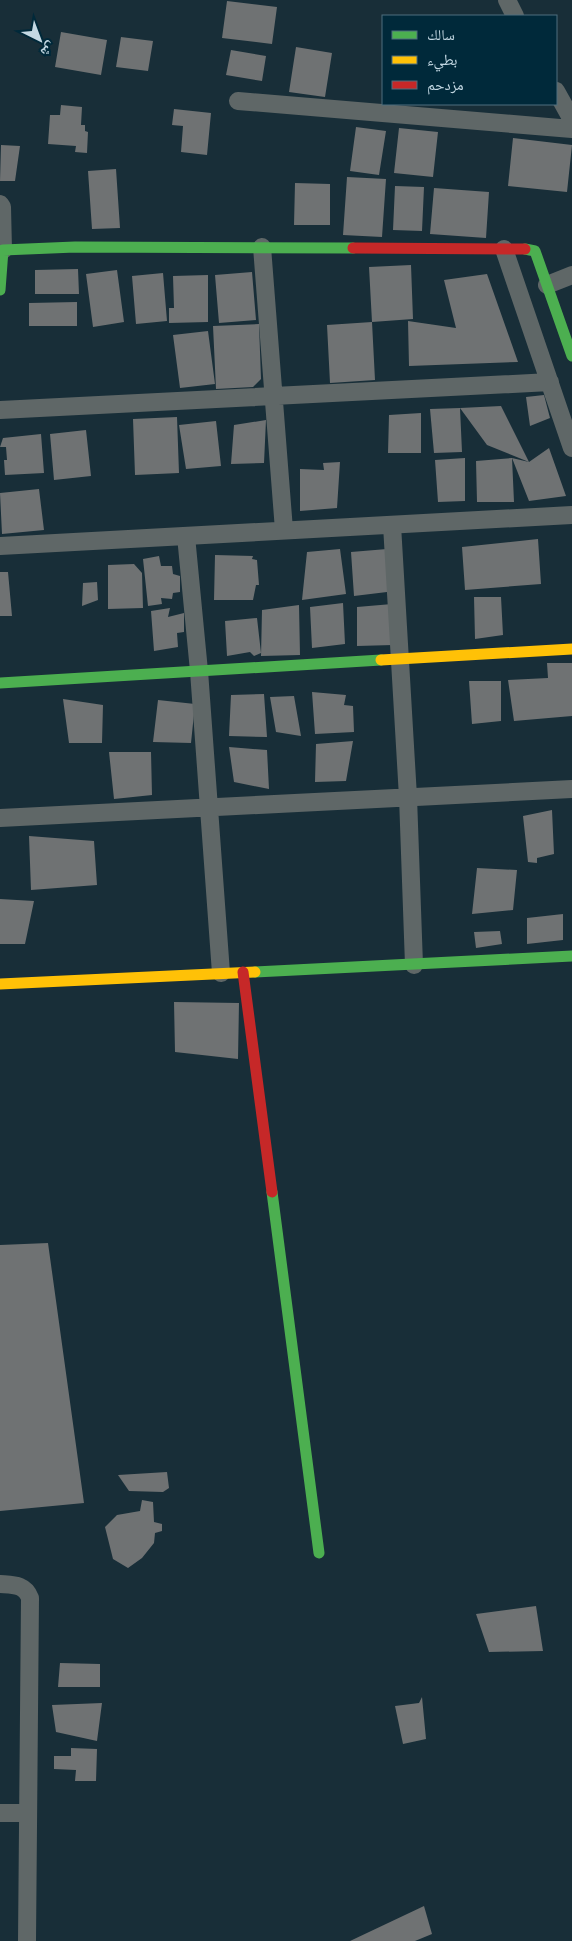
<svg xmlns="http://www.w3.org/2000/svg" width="572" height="1941" viewBox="0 0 572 1941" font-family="Inter,'Noto Naskh Arabic',sans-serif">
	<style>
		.building { fill: #6f7273 }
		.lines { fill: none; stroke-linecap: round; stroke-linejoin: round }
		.street { stroke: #5f6767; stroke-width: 18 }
		.fast { stroke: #4caf50; stroke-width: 11 }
		.slow { stroke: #ffc107; stroke-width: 11 }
		.jam { stroke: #c62828; stroke-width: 11 }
	</style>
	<rect width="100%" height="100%" fill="#182e38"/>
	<path class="building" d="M227,1L277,7L272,44L222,38Z
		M61,32L107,40L101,75L55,67Z
		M121,37L153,41L148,71L116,67Z
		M296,47L332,53L325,97L289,92Z
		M231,50L266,56L262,81L226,75Z
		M61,105L82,107L81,125H85V131L88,132L87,153L75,152L76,146L48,144L50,115H60Z
		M174,109L211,113L207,155L181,152L183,126L172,125Z
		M356,127L386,131L379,175L350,171Z
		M399,128L438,132L433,177L394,173Z
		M513,138L572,145L567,192L508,186Z
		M1,145L20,146L15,181H0Z
		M116,169L120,228L92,229L88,171Z
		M347,177L386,179L382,237L343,235Z
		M295,183L330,184V225H294Z
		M395,186L424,187L422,231L393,230Z
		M434,188L489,192L486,238L430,234Z
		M411,265L413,319L372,322L369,267Z
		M78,269L79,294H35V270Z
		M117,270L124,322L93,327L86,274Z
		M252,272L256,320L219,323L215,275Z
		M163,273L167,321L136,324L132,276Z
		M487,274L518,362L409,366L408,321L456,328L444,280Z
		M208,275V322L169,323V308H174L173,276Z
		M77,302V326H29V303Z
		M372,322L375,380L330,383L327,325Z
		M259,324L261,379L253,387L216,389L213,326Z
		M208,331L215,384L180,388L173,335Z
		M544,395L550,418L530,426L526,397Z
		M501,406L529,462L487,445L460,408Z
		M460,408L462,452L434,453L430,409Z
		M421,413V453H388L389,415Z
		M177,417L179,473L135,475L133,419Z
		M266,420L264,463L231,464L234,425Z
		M216,421L221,466L186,469L179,425Z
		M86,430L91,476L54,480L50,434Z
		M41,434L44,473L5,475L4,460H7L6,447H0L3,438Z
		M549,448L566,496L529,501L512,458L529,462Z
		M465,458V501L438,502L435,460Z
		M512,458L514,502H477L476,461Z
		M340,462L337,508L300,511V469L324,470L323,463Z
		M39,489L44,530L2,534L0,493Z
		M538,539L541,584L465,590L462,547Z
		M340,549L346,594L302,600L307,552Z
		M387,549V592L354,596L351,552Z
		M215,555L253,556L252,559L257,560L259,585H256L253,600H214Z
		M159,556L161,566H172L173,574L180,576V592L173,593L172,599L161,598L162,604L148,606L143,559Z
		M134,564L142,573L143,608L108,609V565Z
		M0,572H8L12,616H0Z
		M97,582L98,600L82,606L83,583Z
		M474,597H501L503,635L475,639Z
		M343,603L345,644L312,648L310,607Z
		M392,604L393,645L357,646V607Z
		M299,605L300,655L261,656L262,610Z
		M170,608L168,617L184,613V632L177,633L178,647L154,651L151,611Z
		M257,618L261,653L254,656L250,652L227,656L225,621Z
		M547,663H572V716L514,721L508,680L548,678Z
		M469,681H501V721L472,724Z
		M312,692L346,695L344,705L353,706L354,732L315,734Z
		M264,694L267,737L229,736L231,695Z
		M294,696L301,736L276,732L270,697Z
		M63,699L103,705L102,743H69Z
		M158,700L195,704L191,743L153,742Z
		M353,741L346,781L315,782L316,744Z
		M229,747L267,750L269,789L234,782Z
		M109,752H151L152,795L114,799Z
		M552,810L554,854L537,858V863L528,862L523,816Z
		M29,836L94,841L97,885L31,890Z
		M477,868L517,870L513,910L472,914Z
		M0,899L34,901L25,944H0Z
		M563,914V940L527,944V918Z
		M500,931L502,944L476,948L474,932Z
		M174,1002L239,1003L238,1059L175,1052Z
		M48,1243L84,1503L0,1511V1245Z
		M167,1472L169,1488L163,1492L129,1491L118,1475Z
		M142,1500L153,1502L154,1522L162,1524V1531L155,1533L154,1543L142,1558L128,1568L113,1559L105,1527L117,1515L140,1511Z
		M536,1606L543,1651L489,1652L476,1614Z
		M60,1663L100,1664V1687H58Z
		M422,1697L426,1739L403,1744L395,1706L419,1703Z
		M102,1703L97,1741L56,1732L52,1705Z
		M71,1748L97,1749L96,1781H75L76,1770L54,1769V1756H71Z
		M424,1906L432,1934L415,1941H350Z"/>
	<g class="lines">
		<path class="street" d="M507,0L515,16
			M556,91L572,120
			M238,101L572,129
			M0,204L2,207L3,250
			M262,247L284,530
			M504,249L572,448
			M547,285L572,275
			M0,410L550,382
			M392,525L408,797L414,965
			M186,536L199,671L221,973
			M0,546L572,515
			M0,818L572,789
			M0,1584C13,1585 25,1584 30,1598L27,1941
			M0,1813H28"/>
		<path class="fast" d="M525,249L535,251L572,356
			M0,290L3,250L75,247L353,248
			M0,683L381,660
			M255,972L572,956
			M272,1192L319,1553"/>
		<path class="slow" d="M381,660L572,649
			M0,984L255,972"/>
		<path class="jam" d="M353,248L525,249
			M243,972L272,1192"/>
	</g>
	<rect x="382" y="15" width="175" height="90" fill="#00293a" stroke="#4e6f7e"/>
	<rect x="392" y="31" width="25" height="8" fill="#4caf50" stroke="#4e6f7e"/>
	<text x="427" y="40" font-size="15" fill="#c3d8e3">سالك</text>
	<rect x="392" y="56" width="25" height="8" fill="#ffc107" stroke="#4e6f7e"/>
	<text x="427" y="65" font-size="15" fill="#c3d8e3">بطيء</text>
	<rect x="392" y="81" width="25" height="8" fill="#c62828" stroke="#4e6f7e"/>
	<text x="427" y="90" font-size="15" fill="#c3d8e3">مزدحم</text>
	<g transform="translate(40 40) rotate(138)" stroke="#00293a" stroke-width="4" paint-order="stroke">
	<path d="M0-4L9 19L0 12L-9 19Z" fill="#c3d8e3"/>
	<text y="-8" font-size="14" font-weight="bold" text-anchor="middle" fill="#c3d8e3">ش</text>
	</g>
</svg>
